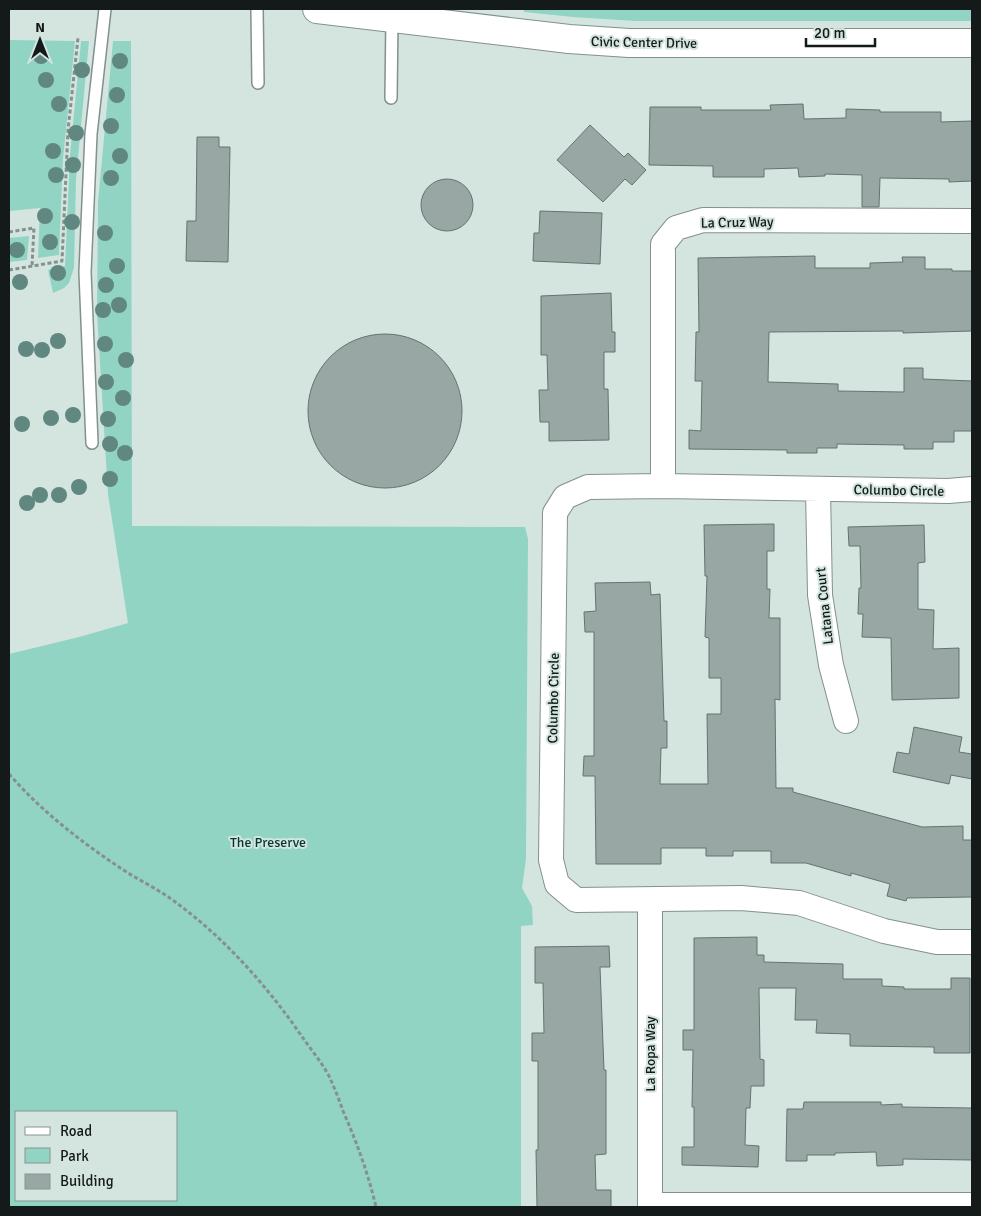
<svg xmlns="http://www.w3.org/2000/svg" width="981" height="1216" viewBox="0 0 981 1216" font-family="Signika,sans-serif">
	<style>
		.green { fill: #91d4c4; fill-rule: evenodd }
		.building { fill: #98a7a3; stroke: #64736f }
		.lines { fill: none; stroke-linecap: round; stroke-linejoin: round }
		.service-casing { stroke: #82918d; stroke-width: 14 }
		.minor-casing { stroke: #82918d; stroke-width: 26 }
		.tertiary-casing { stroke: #82918d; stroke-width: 30 }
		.path { stroke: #84918d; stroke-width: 3; stroke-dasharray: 4 2.5; stroke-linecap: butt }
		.service { stroke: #fff; stroke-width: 11 }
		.minor { stroke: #fff; stroke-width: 24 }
		.tertiary { stroke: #fff; stroke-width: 28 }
		.tree { fill: #608780 }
		.labels { text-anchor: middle; stroke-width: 4; stroke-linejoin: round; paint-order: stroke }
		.street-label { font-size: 14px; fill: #141a19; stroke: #d4e5e0 }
		.park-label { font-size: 14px; fill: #023a31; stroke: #d4e5e0 }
	</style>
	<rect width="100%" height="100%" fill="#d4e5e0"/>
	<path class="green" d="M524,9H972V21H635L573,17L524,12Z
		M9,40L75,41L63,159L59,255L38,258L40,208L9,211Z
		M81,41H89L76,179L74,268L69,283L64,288L53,293L48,270L65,266L70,155Z
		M113,41H131L132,526L525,527L528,539L526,859L522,888L532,906L533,925L521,926V1207H9V654L79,637L128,623L108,494L97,313L98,202ZM16,1112H176V1200H16Z
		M29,236L27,260L9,262V238Z"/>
	<path class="building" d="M803,104L804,119L846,118V109L880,110V112H941V122L972,121V181L949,182V179L880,178L879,207H862V175L825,174V176L799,177L798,168L764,169V177H713V166L649,165L650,107H701V110H771L770,105Z
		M590,125L624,157L628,153L646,170L632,185L625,179L603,202L557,160Z
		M197,137H219V147H230L228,262L186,261L187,221H196Z
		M421 205a26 26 0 1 1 52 0a26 26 0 1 1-52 0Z
		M540,211L602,213L600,264L533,261L534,233H539Z
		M815,256V268H870V263L903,262L902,257H925V269H952V271H972V331L903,333V331L769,332L768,382L838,384V391L904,392V368H923V379L972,381V431H954V442H933V449H904V445L837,444V448H817V453H787V450L689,449V430L701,431L702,381H695L696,332H699L698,258Z
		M611,293L612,332H615V352H604V389H608L609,440L549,441V422H540L539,390H548L547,355H541V296Z
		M308 411a77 77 0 1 1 154 0a77 77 0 1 1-154 0Z
		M774,524V551H767V589H770L769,618H780V700L775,699L776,788H793V792L922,827L963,826V840H972V897L907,898L906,901L887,896L890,884L851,873V876L806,863H771V851H733V856H706V848H661V864H596L595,776H583L584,756H594V632H585L584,612L596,611L595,583L650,582L651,595L660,594L664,721H667V748H661L660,784H708L707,714H721V678H709V638L705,637L707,576H705L704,525Z
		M924,525L925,562L918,563V609L934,610L933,649L959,648V698L892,700L891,638L862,637L863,614H858L859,588H861L860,546H849L848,527Z
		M914,727L962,737L959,752L972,754V779L951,775L949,784L893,772L897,752L909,754Z
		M757,937V955H764V962L843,964V979H882V986L904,987V989H951V978H970V1053H934V1047L850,1046V1034L816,1033L817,1020H795L796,988H759L760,1059L764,1060V1086H751L750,1108H746L745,1145L759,1146L758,1167L682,1165V1147H694V1107H692L693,1050H683V1030H694V938Z
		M609,946L610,967H600L604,1070H606V1154L595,1155L596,1190H611V1207H537L536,1150H538V1061H532V1033H544L543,983H535V947Z
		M804,1102H881V1105L902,1104V1107L972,1108V1160L903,1159V1165L877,1166L876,1152L835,1153V1155H807V1161H786L787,1109H803Z"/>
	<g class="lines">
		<defs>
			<path id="service" d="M257,9L258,83
				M391,98L392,17
				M92,443L85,272L91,134L105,9"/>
			<path id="minor" d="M663,486V244L676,228L703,220L972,221
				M818,489L820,595L831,665L846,721
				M972,489L948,491L663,486L588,487L565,497L555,513L551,860L557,884L576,900L741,898L799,903L884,931L937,942H972
				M650,900V1207
				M650,1205H972"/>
			<path id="tertiary" d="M317,9L569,39L629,43H972"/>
		</defs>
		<use href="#service" class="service-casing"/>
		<use href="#minor" class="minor-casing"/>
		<use href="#tertiary" class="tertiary-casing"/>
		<path class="path" d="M9,232L34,228L32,266
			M9,270L62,261L68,130L78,38
			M9,774C43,813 85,845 128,873C143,882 159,890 174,901C226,939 269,988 305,1041C313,1052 322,1063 329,1076C334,1087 339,1099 343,1111C357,1143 368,1173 376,1207"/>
		<use href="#service" class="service"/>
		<use href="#minor" class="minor"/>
		<use href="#tertiary" class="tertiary"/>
	</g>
	<g class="tree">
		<circle cx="41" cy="56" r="8"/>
		<circle cx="120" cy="61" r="8"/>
		<circle cx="82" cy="70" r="8"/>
		<circle cx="46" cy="80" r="8"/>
		<circle cx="117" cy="95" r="8"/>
		<circle cx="59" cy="104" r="8"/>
		<circle cx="111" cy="126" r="8"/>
		<circle cx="76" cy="133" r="8"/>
		<circle cx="53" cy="151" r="8"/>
		<circle cx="120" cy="156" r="8"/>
		<circle cx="73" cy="165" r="8"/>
		<circle cx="56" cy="175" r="8"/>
		<circle cx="111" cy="178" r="8"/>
		<circle cx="45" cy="216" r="8"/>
		<circle cx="72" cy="222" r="8"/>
		<circle cx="105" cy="233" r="8"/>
		<circle cx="50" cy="242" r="8"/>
		<circle cx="17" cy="250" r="8"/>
		<circle cx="117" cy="266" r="8"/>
		<circle cx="58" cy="273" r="8"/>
		<circle cx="20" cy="282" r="8"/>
		<circle cx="106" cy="285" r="8"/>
		<circle cx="119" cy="305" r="8"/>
		<circle cx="103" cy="310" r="8"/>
		<circle cx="58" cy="341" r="8"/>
		<circle cx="105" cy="344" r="8"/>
		<circle cx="26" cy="349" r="8"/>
		<circle cx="42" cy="350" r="8"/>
		<circle cx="126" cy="360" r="8"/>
		<circle cx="106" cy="382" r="8"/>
		<circle cx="123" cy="398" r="8"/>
		<circle cx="73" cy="415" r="8"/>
		<circle cx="51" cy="418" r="8"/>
		<circle cx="108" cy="419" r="8"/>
		<circle cx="22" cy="424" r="8"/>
		<circle cx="110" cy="444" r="8"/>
		<circle cx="125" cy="453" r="8"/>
		<circle cx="110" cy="479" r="8"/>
		<circle cx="79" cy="487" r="8"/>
		<circle cx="40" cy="495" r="8"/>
		<circle cx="59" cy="495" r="8"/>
		<circle cx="27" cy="503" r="8"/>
	</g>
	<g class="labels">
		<g class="street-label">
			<text transform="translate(644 42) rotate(1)" y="5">Civic Center Drive</text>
			<text transform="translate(737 222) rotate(-1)" y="5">La Cruz Way</text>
			<text transform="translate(899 490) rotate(1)" y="5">Columbo Circle</text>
			<text transform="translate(824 606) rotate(-96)" y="5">Latana Court</text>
			<text transform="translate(553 698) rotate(-89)" y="5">Columbo Circle</text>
			<text transform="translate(650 1054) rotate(-90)" y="5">La Ropa Way</text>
		</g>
		<g class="park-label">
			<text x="268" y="847">The Preserve</text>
		</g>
	</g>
	<rect width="981" height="1216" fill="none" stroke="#141a19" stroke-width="20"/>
	<rect x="15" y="1111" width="162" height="90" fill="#d4e5e0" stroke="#879490"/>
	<rect x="25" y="1127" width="25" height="8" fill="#ffffff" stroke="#879490"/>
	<text x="60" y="1136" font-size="15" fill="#141a19">Road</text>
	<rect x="25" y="1148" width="25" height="15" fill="#91d4c4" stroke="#879490"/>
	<text x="60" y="1161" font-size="15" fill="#141a19">Park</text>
	<rect x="25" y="1174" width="25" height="15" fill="#98a7a3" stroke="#879490"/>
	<text x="60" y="1186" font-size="15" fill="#141a19">Building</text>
	<g transform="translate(40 40)" stroke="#d4e5e0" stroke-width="4" paint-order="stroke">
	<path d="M0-4L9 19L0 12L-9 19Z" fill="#141a19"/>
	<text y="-8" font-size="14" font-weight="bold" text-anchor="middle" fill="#141a19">N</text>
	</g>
	<path d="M806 38v8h69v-8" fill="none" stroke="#141a19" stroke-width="2.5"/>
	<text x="814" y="38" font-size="15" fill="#141a19" stroke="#d4e5e0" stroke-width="4" paint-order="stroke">20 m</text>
</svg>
